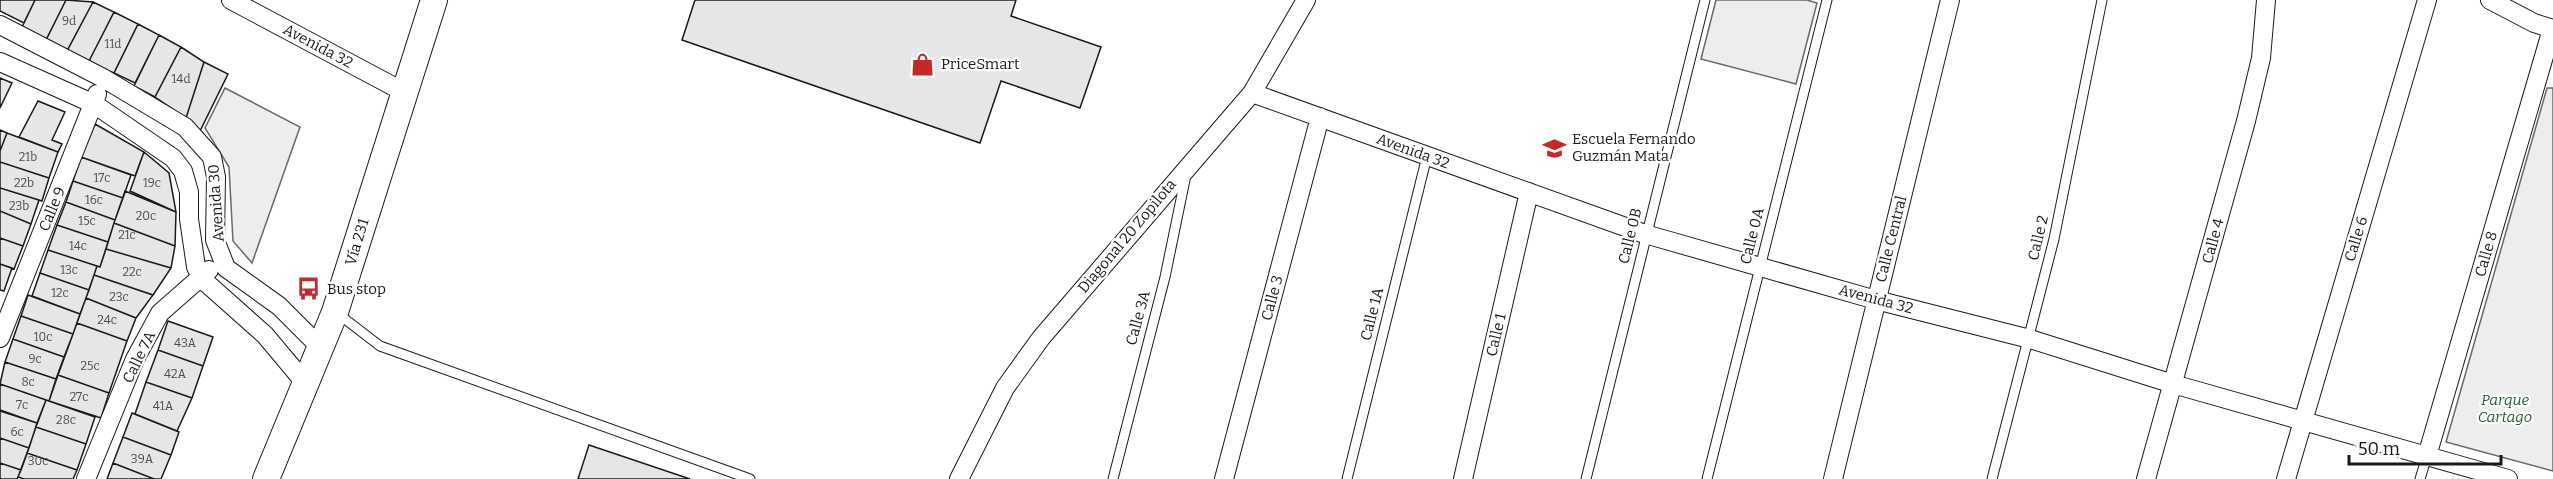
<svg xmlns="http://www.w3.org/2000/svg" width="2553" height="479" viewBox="0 0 2553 479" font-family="Bitter,serif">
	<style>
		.green { fill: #ededed; stroke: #6a6a6a; stroke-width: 1.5 }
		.building { fill: #e6e6e6; stroke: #1a1a1a; stroke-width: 1.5 }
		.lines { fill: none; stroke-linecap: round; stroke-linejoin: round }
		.lane-casing { stroke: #1a1a1a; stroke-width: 11 }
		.street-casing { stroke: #1a1a1a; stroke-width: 20 }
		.secondary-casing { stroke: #1a1a1a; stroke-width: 28 }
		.lane { stroke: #fff; stroke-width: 9 }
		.street { stroke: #fff; stroke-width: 18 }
		.secondary { stroke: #fff; stroke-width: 26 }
		.labels { text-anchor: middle; stroke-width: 4.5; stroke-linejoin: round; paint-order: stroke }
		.number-label { font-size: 12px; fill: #4d4d4d }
		.street-label { font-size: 15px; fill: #1a1a1a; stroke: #fff }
		.poi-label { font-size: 15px; fill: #1a1a1a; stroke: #fff; text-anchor: start }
		.park-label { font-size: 15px; font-style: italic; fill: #2b5a34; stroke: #fff }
	</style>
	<rect width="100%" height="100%" fill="#fff"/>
	<path class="green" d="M1716,0H1807L1817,3L1796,84L1701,59Z
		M225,88L300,127L252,263L233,241L229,167L205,128Z
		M2547,88H2553V471L2446,442Z"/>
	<path class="building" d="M0,0H35L24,23L0,11Z
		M35,0H66L46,40L21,29Z
		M66,0L93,2L67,51L46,40Z
		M695,0H1016L1011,16L1101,47L1080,108L1001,81L980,143L682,40Z
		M93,2L114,12L88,63L67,51Z
		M114,12L138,24L114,73L88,63Z
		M138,24L159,35L135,83L114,73Z
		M159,35L181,47L155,97L134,86Z
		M181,47L204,62L186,118L155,97Z
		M204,62L228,74L200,131L186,118Z
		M0,78L12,83L0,108Z
		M38,101L65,112L52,140L62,144L58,152L19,137Z
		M95,124L144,152L135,176L81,157Z
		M0,130L7,133L0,151Z
		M7,133L58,152L49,178L0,162V151Z
		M144,152L169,173L176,212L130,191Z
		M81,157L131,175L123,198L73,181Z
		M0,162L49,178L42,201L0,188Z
		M73,181L123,198L115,220L66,202Z
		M0,188L39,200L31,224L0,211Z
		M125,191L176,212L175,246L114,223Z
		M66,202L115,220L108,242L57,225Z
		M0,211L31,224L23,246L0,238Z
		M114,223L175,246L171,268L106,249Z
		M57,225L108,242L100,267L48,250Z
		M0,238L23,246L14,269L0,264Z
		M106,249L171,268L153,295L94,275L97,266L100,267Z
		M48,250L97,266L89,290L40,273Z
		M0,264L12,268L4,291L0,290Z
		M40,273L89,290L80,314L32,296Z
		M94,275L153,295L136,318L86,298Z
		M28,295L80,314L73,334L21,316Z
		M86,298L136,318L127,341L77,323Z
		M21,316L73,334L64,357L13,339Z
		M168,321L213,337L203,366L158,350Z
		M77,323L127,341L109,393L58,375Z
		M13,339L64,357L56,379L5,362Z
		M158,350L203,366L192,398L146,382Z
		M5,362L56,379L49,401L0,384Z
		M58,375L109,393L101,418L49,401Z
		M146,382L192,398L177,431L135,414Z
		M0,384L46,400L37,423L0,410Z
		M46,400L95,417L86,444L36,427Z
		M0,411L37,423L29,448L0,438Z
		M132,413L179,432L171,455L123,437Z
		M36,427L86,444L77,470L27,453Z
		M123,437L171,455L161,479H154L113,463Z
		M0,438L29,448L21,470L0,463Z
		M589,445L690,479H578Z
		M27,453L77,470L73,479H24L18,477Z
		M0,463L21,470L17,479H0Z
		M113,463L154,479H107Z"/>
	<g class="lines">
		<defs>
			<path id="lane" d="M337,313L380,346L750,479
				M1113,479L1165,277L1186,175
				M1347,479L1427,156
				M1586,479L1705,0
				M1707,479L1827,0
				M1992,479L2054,239L2102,0
				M2420,479L2427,456"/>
			<path id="street" d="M231,0L404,92
				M2490,0L2534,23L2553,29
				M0,25L103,78L185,127L212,157L216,177L215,240L226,268L279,306L321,348
				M0,62L94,104L173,158L183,171L189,192V219L196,267L202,279L265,335L306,384
				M1252,93L1645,234L1876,300L2030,339L2173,384L2508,479
				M0,338L97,94
				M2427,456L2552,29
				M86,479L135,359L160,313L209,270
				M959,479L1005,388L1041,338L1252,93L1306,0
				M1224,479L1320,117
				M1463,479L1529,192
				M1833,479L1950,0
				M2146,479L2246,121L2261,58L2266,0
				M2286,479L2427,0"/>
			<path id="secondary" d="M266,479L335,312L434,0"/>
		</defs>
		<use href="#lane" class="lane-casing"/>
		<use href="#street" class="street-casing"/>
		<use href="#secondary" class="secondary-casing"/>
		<use href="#lane" class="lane"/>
		<use href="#street" class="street"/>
		<use href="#secondary" class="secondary"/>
	</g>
	<defs>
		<symbol id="shop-bare" viewBox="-9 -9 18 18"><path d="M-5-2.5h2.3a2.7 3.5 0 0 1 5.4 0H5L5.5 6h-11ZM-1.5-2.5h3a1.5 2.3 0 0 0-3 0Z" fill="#c62828" stroke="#fff" stroke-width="2.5" paint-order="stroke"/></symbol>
		<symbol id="school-bare" viewBox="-9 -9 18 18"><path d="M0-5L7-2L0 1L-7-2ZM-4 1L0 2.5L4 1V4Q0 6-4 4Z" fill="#c62828" stroke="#fff" stroke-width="2.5" paint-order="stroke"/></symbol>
		<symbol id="bus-bare" viewBox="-9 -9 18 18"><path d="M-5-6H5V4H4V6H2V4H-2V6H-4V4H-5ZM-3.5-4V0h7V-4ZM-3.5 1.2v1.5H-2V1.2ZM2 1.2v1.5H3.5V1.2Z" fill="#c62828" stroke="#fff" stroke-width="2.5" paint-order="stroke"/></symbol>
	</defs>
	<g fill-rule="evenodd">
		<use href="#shop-bare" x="906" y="48" width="33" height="33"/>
		<use href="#school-bare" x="1538" y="132" width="33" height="33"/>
		<use href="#bus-bare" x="292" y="272" width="33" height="33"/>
	</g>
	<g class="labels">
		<g class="number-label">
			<text x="69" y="25">9d</text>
			<text x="113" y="48">11d</text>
			<text x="181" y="83">14d</text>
			<text x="28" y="161">21b</text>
			<text x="102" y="182">17c</text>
			<text x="24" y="187">22b</text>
			<text x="152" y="187">19c</text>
			<text x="94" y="204">16c</text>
			<text x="19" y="210">23b</text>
			<text x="146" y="220">20c</text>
			<text x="87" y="225">15c</text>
			<text x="127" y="239">21c</text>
			<text x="78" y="250">14c</text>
			<text x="69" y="274">13c</text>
			<text x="132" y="276">22c</text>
			<text x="60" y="297">12c</text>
			<text x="119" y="301">23c</text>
			<text x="107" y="324">24c</text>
			<text x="43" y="341">10c</text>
			<text x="185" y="347">43A</text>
			<text x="35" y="363">9c</text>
			<text x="90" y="370">25c</text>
			<text x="175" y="378">42A</text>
			<text x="28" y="386">8c</text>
			<text x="79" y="401">27c</text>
			<text x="22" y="409">7c</text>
			<text x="163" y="410">41A</text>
			<text x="66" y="424">28c</text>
			<text x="17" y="436">6c</text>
			<text x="142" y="463">39A</text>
			<text x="38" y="465">30c</text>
		</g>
		<g class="street-label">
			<text transform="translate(318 46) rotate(28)" y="5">Avenida 32</text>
			<text transform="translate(1413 151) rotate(20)" y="5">Avenida 32</text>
			<text transform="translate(216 203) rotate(-94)" y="5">Avenida 30</text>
			<text transform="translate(52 209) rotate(-68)" y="5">Calle 9</text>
			<text transform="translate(1127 236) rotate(-50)" y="5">Diagonal 20 Zopilota</text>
			<text transform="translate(1630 236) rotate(-76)" y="5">Calle 0B</text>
			<text transform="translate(1752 236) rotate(-76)" y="5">Calle 0A</text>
			<text transform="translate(2038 238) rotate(-77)" y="5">Calle 2</text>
			<text transform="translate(1891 239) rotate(-76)" y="5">Calle Central</text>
			<text transform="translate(2356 239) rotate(-73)" y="5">Calle 6</text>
			<text transform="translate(2213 241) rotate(-75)" y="5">Calle 4</text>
			<text transform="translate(357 242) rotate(-73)" y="5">Vía 231</text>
			<text transform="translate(2486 254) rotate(-74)" y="5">Calle 8</text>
			<text transform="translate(1272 298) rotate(-75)" y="5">Calle 3</text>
			<text transform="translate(1876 299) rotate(15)" y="5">Avenida 32</text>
			<text transform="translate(1372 314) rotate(-76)" y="5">Calle 1A</text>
			<text transform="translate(1138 318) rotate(-75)" y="5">Calle 3A</text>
			<text transform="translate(1496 335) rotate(-77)" y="5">Calle 1</text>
			<text transform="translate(139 357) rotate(-64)" y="5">Calle 7A</text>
		</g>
		<g class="poi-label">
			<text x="941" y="69">PriceSmart</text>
			<text x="1572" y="144">Escuela Fernando<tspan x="1572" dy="17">Guzmán Mata</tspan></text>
			<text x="327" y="294">Bus stop</text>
		</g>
		<g class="park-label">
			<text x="2505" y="405">Parque<tspan x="2505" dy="17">Cartago</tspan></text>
		</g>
	</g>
	<path d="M2349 455v9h152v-9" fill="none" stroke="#1a1a1a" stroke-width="3"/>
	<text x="2358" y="455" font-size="18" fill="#1a1a1a" stroke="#ffffff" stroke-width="4.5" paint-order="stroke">50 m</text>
</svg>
